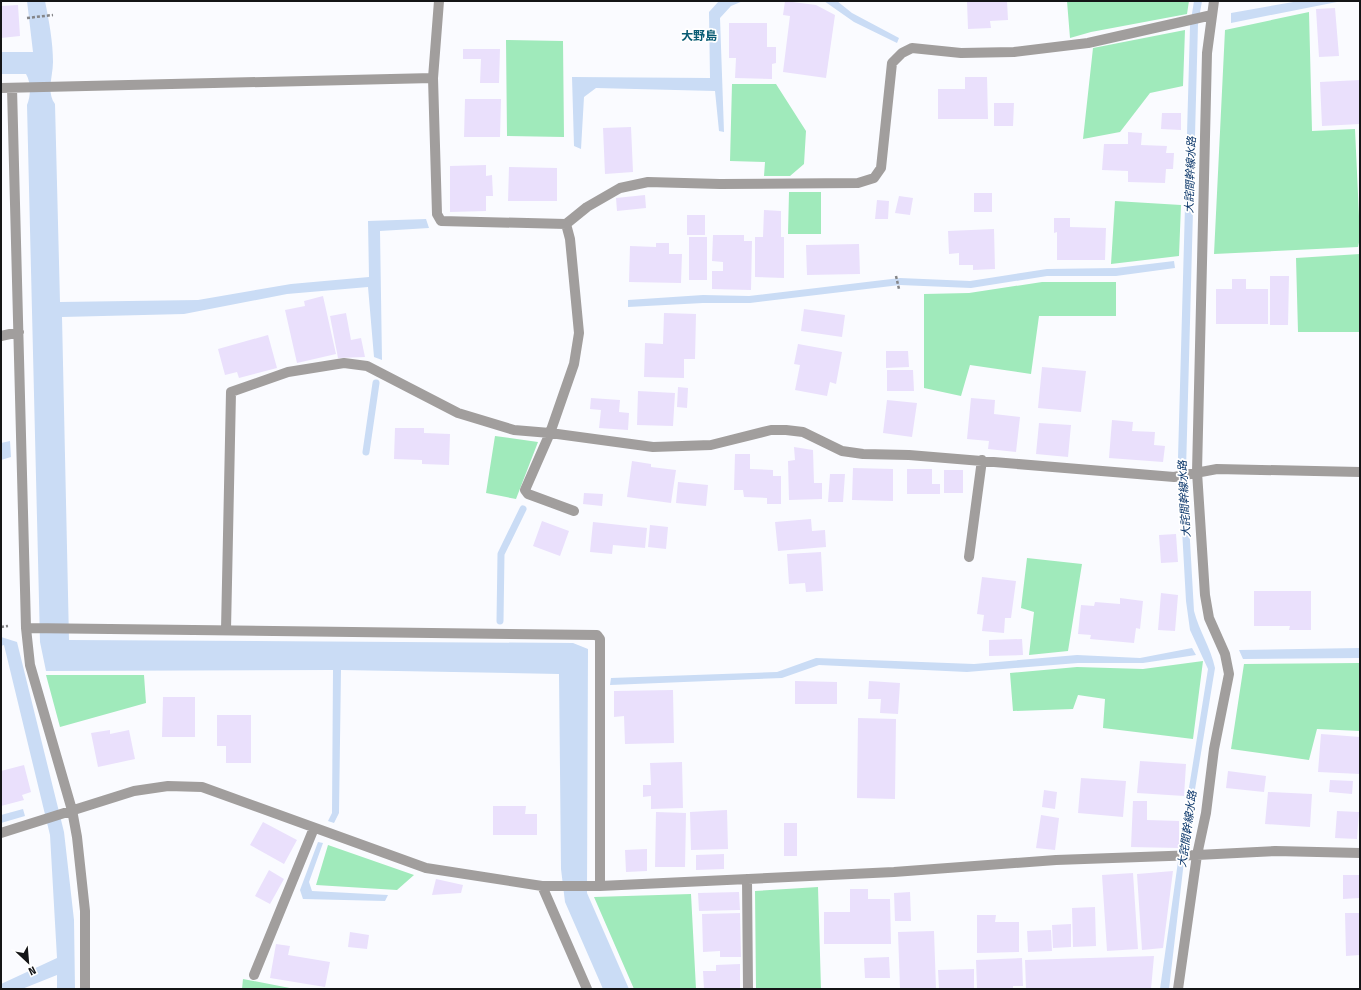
<svg xmlns="http://www.w3.org/2000/svg" width="1361" height="990" viewBox="0 0 1361 990" font-family="'Fira Sans Condensed','Noto Sans JP',sans-serif">
	<style>
		.green { fill: #a0eabb }
		.water { fill: #cadcf5 }
		.lines { fill: none; stroke-linecap: round; stroke-linejoin: round }
		.stream { stroke: #cadcf5; stroke-width: 7 }
		.building { fill: #eae0fc }
		.path { stroke: #848588; stroke-width: 2.5; stroke-dasharray: 3 2; stroke-linecap: butt }
		.minor { stroke: #a19e9d; stroke-width: 10 }
		.labels { text-anchor: middle; stroke-width: 3.5; stroke-linejoin: round; paint-order: stroke }
		.water-label { font-size: 11px; font-style: italic; fill: #083469; stroke: #fff }
		.quarter-label { font-size: 12px; font-weight: bold; fill: #085b73; stroke: #fff }
	</style>
	<rect width="100%" height="100%" fill="#fafbff"/>
	<path class="green" d="M1067,1H1189L1187,14L1091,32L1070,38Z
		M1309,12L1312,131L1355,129L1360,238L1358,247L1214,254L1225,30Z
		M1185,30L1183,86L1150,93L1120,132L1083,139L1093,48Z
		M506,40L563,41L564,137L507,136Z
		M732,84H776L806,131L804,164L790,176H764L765,162L730,161Z
		M789,192H821V234H788Z
		M1115,201L1181,205L1179,256L1111,264Z
		M1360,254V332H1298L1296,258Z
		M1042,282H1116V316H1039L1031,374L970,365L961,396L924,388V294L969,293Z
		M495,436L538,442L516,499L486,493Z
		M1027,558L1082,564L1068,651L1029,655L1034,612L1021,608Z
		M1203,661L1193,739L1103,728L1105,699L1078,695L1073,709L1013,711L1010,673L1077,667L1143,669Z
		M1360,663V731L1317,729L1309,760L1231,749L1244,664Z
		M46,675H144L146,703L60,727Z
		M328,845L414,875L397,890L316,885Z
		M818,887L821,989H756L755,891Z
		M691,894L696,989H634L594,897Z
		M243,979L295,989H242Z"/>
	<path class="water" d="M27,1H45C49,21 53,42 53,62C53,76 46,92 55,104L60,302L198,300L291,284L369,277L368,221L426,219L429,228L380,231L382,360L374,357L368,287L287,294L184,314L62,317L69,640L573,643L588,649L587,893L629,989H603L565,902L561,869L559,674L341,670L339,813L334,823L328,821L332,813L333,670L46,671L40,642L27,105C31,96 31,82 26,74H1V52H33Z
		M719,1H743L731,6L720,18L724,132L719,131L715,91L596,88L584,97L581,149L574,146L572,77L710,78L709,12Z
		M824,1H837L852,13L899,38L897,43L854,22Z
		M1194,1H1202L1198,24L1186,471L1194,611C1199,631 1211,648 1215,668L1186,844L1169,989H1160L1184,819L1208,669L1190,630L1186,601L1178,458L1190,26Z
		M1299,1H1342L1231,23V13Z
		M1174,261L1175,268L1116,276H1047L971,288L900,285L750,303H703L628,307V300L703,295L749,296L900,278L970,281L1047,269L1116,268Z
		M10,441L11,457L1,460V443Z
		M1,637L17,642L64,832L74,920L75,989H57V975L22,989H1V984L57,958L50,835L4,645L1,646Z
		M1192,648L1196,655L1143,663H1078L967,672L819,665L782,678L610,685L611,678L777,672L816,658L974,664L1077,655L1140,658Z
		M1360,648V658L1243,659L1239,650Z
		M23,809L25,816L1,823V815Z
		M318,842L323,843L309,882L312,891L388,895L385,901L303,899L300,890Z"/>
	<g class="lines">
		<path class="stream" d="M366,452L376,383
			M500,621L501,554L523,509"/>
	</g>
	<path class="building" d="M785,1L816,5L835,15L826,78L783,72L790,16L783,15Z
		M967,1H1007L1008,20L990,21L991,28L968,29Z
		M18,5L20,36L1,38V6Z
		M1335,8L1339,56L1319,57L1316,9Z
		M729,23H767V47H776V63L772,64V79L735,78L736,58H729Z
		M463,49H500L499,83H480L481,59H463Z
		M965,77H987L988,119H938V89H965Z
		M1360,80V124L1322,126L1320,82Z
		M465,99H501L500,137H464Z
		M994,103H1014L1013,126H994Z
		M1162,113H1181V130L1161,129Z
		M631,127L633,172L605,174L603,128Z
		M1128,132L1142,133L1141,145L1167,146L1166,153H1174L1173,169H1166L1165,183L1128,182V171L1102,170L1104,144H1128Z
		M486,165V176L492,175L493,196H486V211L450,212V166Z
		M509,167L557,168V201H508Z
		M974,193H992V212H974Z
		M645,195L646,208L617,211L616,198Z
		M899,196L913,198L910,215L895,213Z
		M877,200L889,201L888,219H875Z
		M764,210L781,211V237H784V278L755,277V237H763Z
		M687,215H705V235H687Z
		M1054,218H1070V227L1106,228L1105,260H1057V232L1054,233Z
		M994,229L995,269L973,270V265H959V253L949,254L948,231Z
		M713,235H744V241H752L751,290L712,289V271H723V262L712,261Z
		M689,237H707V280H689Z
		M656,243H669V254H682L681,283L629,282L630,246L656,247Z
		M859,244L860,274L807,275L806,245Z
		M1270,276H1289L1288,325H1270Z
		M1232,279H1246V289H1268V324H1216V289H1232Z
		M323,296L336,354L297,363L285,310L305,306L304,301Z
		M804,309L845,315L842,337L801,331Z
		M346,313L351,340L361,338L365,357L338,358L330,316Z
		M664,313L696,314L695,359H684V378L644,377L645,343L663,344Z
		M268,335L277,368L239,378L237,372L225,375L218,349Z
		M798,344L842,352L836,384L830,382L827,396L795,390L800,365L794,364Z
		M886,351H908L909,367L886,368Z
		M1042,367L1086,371L1081,412L1038,408Z
		M887,370H913L914,391H887Z
		M678,387L688,388L687,408L677,407Z
		M638,391L675,393L673,426L637,425Z
		M591,398L620,400L619,412L629,413L628,430L599,428L601,410L590,409Z
		M971,398L995,400L994,414L1020,417L1016,452L988,449L989,441L967,439Z
		M887,400L917,403L912,437L883,433Z
		M1112,420L1133,422L1132,431L1155,432L1154,445L1165,446L1163,462L1109,458Z
		M1039,423L1071,425L1068,457L1036,454Z
		M395,428H424V433L450,434L449,465L422,464V460L394,459Z
		M794,447L813,450L814,483H822V499L789,500L788,461L795,460Z
		M735,454H750V469L773,470V476H781V504H767V498L744,497L743,490H734Z
		M632,461L651,464V467L676,470L671,503L627,497Z
		M853,468L893,469V501L852,500Z
		M907,469H932V484H940V494H907Z
		M944,470H963V493H944Z
		M830,474H845L843,502H828Z
		M678,482L708,485L706,506L676,503Z
		M584,493L603,494L602,506L583,504Z
		M811,519L812,531L825,530L826,547L778,551L775,522Z
		M542,521L569,531L560,556L533,546Z
		M593,522L647,528L645,548L613,545L612,554L590,552Z
		M650,525L668,527L666,549L648,547Z
		M1176,534L1178,562L1161,563L1159,535Z
		M821,552L823,591L806,592L805,583L789,584L787,554Z
		M982,577L1016,581L1011,618H1005L1004,633L982,631L984,615L977,614Z
		M1254,591H1311V630H1289L1290,626H1254Z
		M1161,593L1178,595L1175,631L1158,630Z
		M1120,598L1143,601L1140,629L1136,628L1134,643L1090,639L1091,635L1078,634L1081,605L1094,606L1095,602L1120,604Z
		M1022,639L1023,655L989,656V640Z
		M795,681L837,682V704H795Z
		M869,681L900,683L898,714L880,713L881,699H868Z
		M673,690L674,743L625,744L624,716L614,717V691Z
		M163,697H195V737H162Z
		M217,715H251V763H226V746H217Z
		M858,718L896,719L895,799L857,798Z
		M110,730V734L129,730L135,759L98,767L91,733Z
		M1321,734L1360,737V774L1318,772Z
		M1140,761L1186,764L1184,796L1137,793Z
		M682,762L683,808L651,809V796L643,797V785H651L650,763Z
		M24,765L31,792L22,795L24,800L1,806V771Z
		M1228,771L1266,776L1264,792L1226,788Z
		M1081,778L1126,781L1123,817L1078,813Z
		M1330,780L1353,781L1352,794L1329,792Z
		M1044,790L1057,792L1055,809L1042,807Z
		M1268,792L1312,794L1310,827L1265,824Z
		M1133,801H1147V820L1179,821V848L1131,847Z
		M493,806H526L525,814H537V835H493Z
		M727,810L728,849L691,850L690,812Z
		M1337,811L1359,812L1357,839L1335,838Z
		M656,812L686,813L685,867H655Z
		M1041,815L1059,818L1055,850L1036,848Z
		M263,822L297,840L284,864L250,845Z
		M784,823H797V856H784Z
		M647,849V871L626,872L625,850Z
		M724,854V869L696,870V855Z
		M269,870L284,879L270,904L255,896Z
		M1173,871L1163,948L1142,950L1137,874Z
		M1133,873L1138,949L1107,951L1102,875Z
		M1343,875H1360V898L1343,899Z
		M436,879L463,885L461,893L432,895Z
		M850,889H868V899H890L891,944H824V912H850Z
		M739,892L740,910L699,911L698,893Z
		M910,892L911,921H895L894,893Z
		M1095,907L1096,946L1073,947L1072,908Z
		M740,913L741,957H720V951L703,952L702,914Z
		M1345,913H1360V955L1346,956Z
		M977,915H996L995,922H1019V952L977,953Z
		M1071,924V947L1053,948L1052,925Z
		M1051,930L1052,951L1028,952L1027,931Z
		M934,931L936,989H900L898,932Z
		M350,932L369,935L367,949L348,947Z
		M276,944L290,946L288,955L330,962L325,987L270,978Z
		M1154,956L1151,989H1026L1025,960Z
		M889,957L890,978H865L864,958Z
		M1022,958L1023,986H1013V989H977L976,960Z
		M740,964V989H704L703,971H716V965Z
		M974,969V989H939L938,970Z"/>
	<g class="lines">
		<path class="path" d="M27,18L53,15
			M896,276L899,289
			M1,627L8,626"/>
		<path class="minor" d="M439,1L433,78L437,214L441,221L566,224L570,239L579,333L574,364L550,433L653,447L711,445L771,430H786L803,432L842,451L863,454L909,455L1174,477L1217,469L1360,472
			M1,88L433,78
			M12,88L26,628L30,665L72,810L77,837L85,911V989
			M566,224L587,207L620,188L648,182L720,184L858,183L874,178L881,168L892,63L902,53L912,48L961,53L1014,52L1088,43L1212,15
			M1,336L19,332
			M969,557L982,460
			M26,628L597,635L600,639V886
			M226,630L231,392L288,372L344,363L367,366L458,413L514,430L550,433L525,490L528,494L574,511
			M1,833L134,791L168,786L202,787L426,868L542,886H600L894,872L1056,860L1197,855L1275,851L1360,853
			M747,879L748,989
			M542,886L587,989
			M254,975L314,828
			M1178,989L1197,855L1206,813L1214,749L1229,674L1225,654L1209,618L1205,595L1197,472L1207,53L1214,1"/>
	</g>
	<g class="labels">
		<g class="water-label">
			<text transform="translate(1190 175) rotate(-88)" y="4">大詫間幹線水路</text>
			<text transform="translate(1184 499) rotate(-93)" y="4">大詫間幹線水路</text>
			<text transform="translate(1187 829) rotate(-82)" y="4">大詫間幹線水路</text>
		</g>
		<g class="quarter-label">
			<text x="699" y="40">大野島</text>
		</g>
	</g>
	<rect width="1361" height="990" fill="none" stroke="#141517" stroke-width="4"/>
	<g transform="translate(28 962) rotate(154)" stroke="#ffffff" stroke-width="3" paint-order="stroke">
	<path d="M0-3L7 15L0 10L-7 15Z" fill="#141517"/>
	<text y="-6" font-size="11" font-weight="bold" text-anchor="middle" fill="#141517">N</text>
	</g>
</svg>
